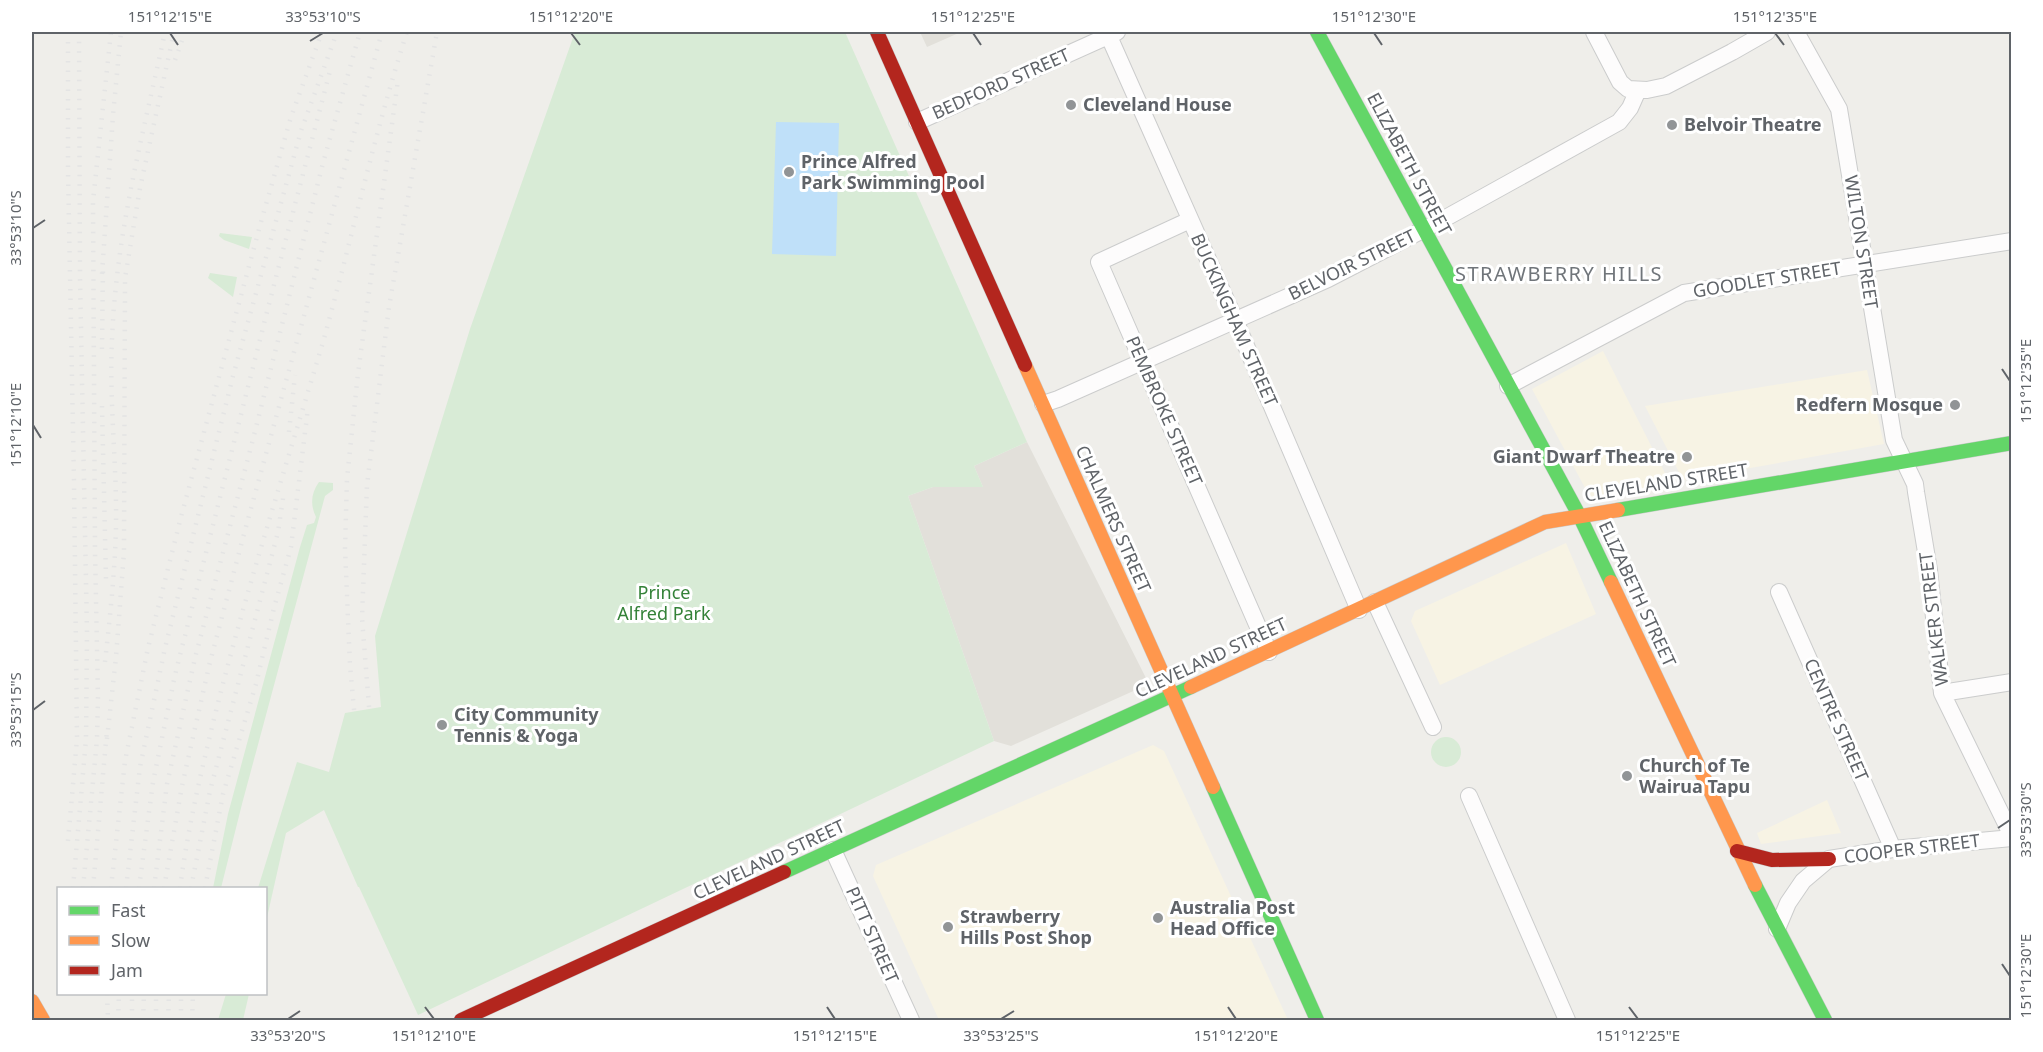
<svg xmlns="http://www.w3.org/2000/svg" width="2043" height="1052" viewBox="0 0 2043 1052" font-family="'Noto Sans',sans-serif">
	<style>
		.commercial { fill: #f7f3e4 }
		.education { fill: #e2e0da }
		.green { fill: #d8ebd6 }
		.water { fill: #bfe0f9 }
		.lines { fill: none; stroke-linecap: round; stroke-linejoin: round }
		.street-casing { stroke: #cbcccc; stroke-width: 18 }
		.fast-casing { stroke: #cacacb; stroke-width: 15 }
		.slow-casing { stroke: #cacacb; stroke-width: 15 }
		.jam-casing { stroke: #cacacb; stroke-width: 15 }
		.street { stroke: #fdfcfc; stroke-width: 16 }
		.fast { stroke: #63d668; stroke-width: 14 }
		.slow { stroke: #ff974d; stroke-width: 14 }
		.jam { stroke: #b3261e; stroke-width: 14 }
		.rail { stroke: #e4e4e4; stroke-width: 4.5; stroke-dasharray: 1.5 8; stroke-linecap: butt }
		.ticks { fill: none; stroke: #5f6368; stroke-width: 2 }
		.poi-dot { fill: #919496; stroke: #fff; stroke-width: 2 }
		.labels { text-anchor: middle; stroke-width: 6; stroke-linejoin: round; paint-order: stroke }
		.street-label { font-size: 18px; fill: #5f6368; stroke: #fff }
		.poi-label { font-size: 18px; font-weight: bold; fill: #5f6368; stroke: #fff; text-anchor: start }
		.park-label { font-size: 18px; fill: #348238; stroke: #fff }
		.neighbourhood-label { font-size: 20px; letter-spacing: 1.5px; fill: #70757a; stroke: #fff }
		.neatline { fill: none; stroke: #5f6368; stroke-width: 2 }
		.ticks-label { font-size: 15px; text-anchor: middle; fill: #5f6368 }
	</style>
	<rect width="100%" height="100%" fill="#efeeea"/>
	<path class="commercial" d="M1603,351L1670,483L1591,499L1532,389Z
		M1867,370L1884,444L1683,480L1645,406Z
		M1566,543L1596,614L1440,685L1411,621L1415,611Z
		M1153,745L1164,751L1288,1020H939L873,876L876,865Z
		M1827,800L1841,833L1761,844L1757,833Z"/>
	<path class="education" d="M920,32H961L927,47Z
		M1027,442L1149,684L1011,746L994,741L908,496L933,487H983L974,466Z"/>
	<path class="green" d="M575,32H845L1027,442L974,466L983,487H933L908,496L994,741L418,1015L359,887H358L324,810L286,833L266,922V888H258L297,762L329,772L345,713L381,707L375,636L470,329Z
		M220,233L252,237L249,249L224,240L219,236Z
		M210,273L237,277L233,297L208,278Z
		M319,482L333,483V490L325,496L242,804L221,888H213L228,814L300,547L307,525L314,523L316,517C310,505 311,493 319,482Z
		M1431 752a15 15 0 1 1 30 0a15 15 0 1 1-30 0Z
		M226,994H249L243,1020H218Z"/>
	<path class="water" d="M776,122L839,123L836,256L772,254Z"/>
	<g class="lines">
		<defs>
			<path id="street" d="M1107,32L1235,320L1359,610
				M1594,32L1620,82L1628,89L1647,90L1666,86L1732,52L1767,32
				M1796,32L1839,109L1894,440L1915,484L1916,492L1929,570L1942,693L2012,836
				M917,122L1117,32
				M1190,220L1099,262L1269,652
				M1508,386L1684,293L2012,241
				M1043,404L1058,399L1328,279L1442,220L1619,122L1630,108L1638,90
				M1779,592L1893,849
				M1375,602L1433,727
				M1942,693L2012,682
				M1469,796L1567,1020
				M833,850L911,1020
				M1777,929L1788,903L1803,881L1829,859L1893,849L2012,838"/>
			<path id="fast" d="M1317,32L1579,515L1611,582
				M1618,510L2012,443
				M1213,787L1317,1020
				M784,872L1191,687
				M1755,885L1825,1020"/>
			<path id="slow" d="M1025,365L1213,787
				M1611,582L1755,885
				M1191,687L1545,522L1618,510
				M32,1001L43,1020"/>
			<path id="jam" d="M877,32L1025,365
				M1737,851L1772,860L1829,859
				M461,1020L784,872"/>
		</defs>
		<use href="#street" class="street-casing"/>
		<use href="#fast" class="fast-casing"/>
		<use href="#slow" class="slow-casing"/>
		<use href="#jam" class="jam-casing"/>
		<use href="#street" class="street"/>
		<use href="#fast" class="fast"/>
		<use href="#slow" class="slow"/>
		<use href="#jam" class="jam"/>
		<path class="rail" d="M175,60L185,32
			M102,274L113,115L121,32
			M102,349L103,265
			M102,406L106,580
			M289,432L295,375
			M105,662C110,617 115,571 116,526C117,464 109,402 112,340C116,233 143,135 165,32
			M369,707L362,618L367,485L389,307L437,32
			M354,710L350,665L345,549L347,479L358,373L398,80
			M107,739L116,657L124,552L125,278L140,188L174,32
			M68,841L77,739L74,481L68,171V32
			M73,888L86,739L87,633L80,278L79,32
			M83,888L97,739L98,697L95,551L93,201L111,32
			M93,888L107,730
			M111,888L125,761L148,648L181,517L261,222L291,117L322,32
			M126,888L140,767L165,648L233,376L301,131L337,32
			M139,888L153,782L175,675L269,304L330,71
			M154,888L167,784L195,658L251,447L323,163L360,32
			M164,888L182,786L209,666L244,534L382,32
			M180,888C188,827 202,767 217,707C248,584 287,463 323,342C352,239 374,134 407,32
			M191,888L210,791L278,532L284,492
			M205,888L223,794L256,684L274,608L291,547L308,408
			M107,994L108,1020
			M118,1020L119,994
			M132,1020V994
			M143,1020L144,994
			M156,1020V994
			M168,1020L169,994
			M181,1020V994
			M192,1020L193,994"/>
	</g>
	<path class="ticks" d="M170,33L178,45M571,33L580,45M973,33L981,45M1374,33L1382,45M1775,33L1784,45M310,41L323,33M33,228L45,220M2002,369L2010,381M33,425L41,438M33,710L45,701M1998,828L2010,820M2002,964L2010,976M425,1007L434,1019M827,1007L835,1019M1228,1007L1236,1019M1629,1007L1638,1019M288,1019L300,1011M1001,1019L1014,1011"/>
	<g class="poi-dot">
		<circle cx="1071" cy="105" r="6"/>
		<circle cx="1672" cy="125" r="6"/>
		<circle cx="789" cy="172" r="6"/>
		<circle cx="1955" cy="405" r="6"/>
		<circle cx="1687" cy="457" r="6"/>
		<circle cx="442" cy="725" r="6"/>
		<circle cx="1627" cy="776" r="6"/>
		<circle cx="1158" cy="918" r="6"/>
		<circle cx="948" cy="927" r="6"/>
	</g>
	<g class="labels">
		<g class="street-label">
			<text transform="translate(1001 84) rotate(-24)" y="6">BEDFORD STREET</text>
			<text transform="translate(1409 164) rotate(62)" y="6">ELIZABETH STREET</text>
			<text transform="translate(1861 242) rotate(81)" y="6">WILTON STREET</text>
			<text transform="translate(1352 265) rotate(-26)" y="6">BELVOIR STREET</text>
			<text transform="translate(1767 280) rotate(-9)" y="6">GOODLET STREET</text>
			<text transform="translate(1234 320) rotate(66)" y="6">BUCKINGHAM STREET</text>
			<text transform="translate(1164 411) rotate(66)" y="6">PEMBROKE STREET</text>
			<text transform="translate(1666 483) rotate(-9)" y="6">CLEVELAND STREET</text>
			<text transform="translate(1113 519) rotate(66)" y="6">CHALMERS STREET</text>
			<text transform="translate(1637 594) rotate(65)" y="6">ELIZABETH STREET</text>
			<text transform="translate(1934 619) rotate(-97)" y="6">WALKER STREET</text>
			<text transform="translate(1211 658) rotate(-25)" y="6">CLEVELAND STREET</text>
			<text transform="translate(1836 720) rotate(66)" y="6">CENTRE STREET</text>
			<text transform="translate(1912 849) rotate(-7)" y="6">COOPER STREET</text>
			<text transform="translate(769 860) rotate(-25)" y="6">CLEVELAND STREET</text>
			<text transform="translate(872 935) rotate(66)" y="6">PITT STREET</text>
		</g>
		<g class="poi-label">
			<text x="1083" y="111">Cleveland House</text>
			<text x="1684" y="131">Belvoir Theatre</text>
			<text x="801" y="168">Prince Alfred<tspan x="801" dy="21">Park Swimming Pool</tspan></text>
			<text x="1943" y="411" text-anchor="end">Redfern Mosque</text>
			<text x="1675" y="463" text-anchor="end">Giant Dwarf Theatre</text>
			<text x="454" y="721">City Community<tspan x="454" dy="21">Tennis &amp; Yoga</tspan></text>
			<text x="1639" y="772">Church of Te<tspan x="1639" dy="21">Wairua Tapu</tspan></text>
			<text x="1170" y="914">Australia Post<tspan x="1170" dy="21">Head Office</tspan></text>
			<text x="960" y="923">Strawberry<tspan x="960" dy="21">Hills Post Shop</tspan></text>
		</g>
		<g class="park-label">
			<text x="664" y="599">Prince<tspan x="664" dy="21">Alfred Park</tspan></text>
		</g>
		<g class="neighbourhood-label">
			<text x="1559" y="281">STRAWBERRY HILLS</text>
		</g>
	</g>
	<rect width="2043" height="1052" fill="none" stroke="#ffffff" stroke-width="66"/>
	<rect x="57" y="887" width="210" height="108" fill="#ffffff" stroke="#bfc1c3" stroke-width="1.5"/>
	<rect x="69" y="906" width="30" height="9" fill="#63d668" stroke="#bfc1c3" stroke-width="1.5"/>
	<text x="111" y="917" font-size="18" fill="#5f6368">Fast</text>
	<rect x="69" y="936" width="30" height="9" fill="#ff974d" stroke="#bfc1c3" stroke-width="1.5"/>
	<text x="111" y="947" font-size="18" fill="#5f6368">Slow</text>
	<rect x="69" y="966" width="30" height="9" fill="#b3261e" stroke="#bfc1c3" stroke-width="1.5"/>
	<text x="111" y="977" font-size="18" fill="#5f6368">Jam</text>
	<rect x="33" y="33" width="1977" height="986" class="neatline"/>
	<g class="ticks-label">
		<text x="170" y="22">151°12'15"E</text>
		<text x="323" y="22">33°53'10"S</text>
		<text x="571" y="22">151°12'20"E</text>
		<text x="973" y="22">151°12'25"E</text>
		<text x="1374" y="22">151°12'30"E</text>
		<text x="1775" y="22">151°12'35"E</text>
		<text transform="translate(16 228) rotate(-90)" y="5">33°53'10"S</text>
		<text transform="translate(2026 381) rotate(-90)" y="5">151°12'35"E</text>
		<text transform="translate(16 425) rotate(-90)" y="5">151°12'10"E</text>
		<text transform="translate(16 710) rotate(-90)" y="5">33°53'15"S</text>
		<text transform="translate(2026 820) rotate(-90)" y="5">33°53'30"S</text>
		<text transform="translate(2026 976) rotate(-90)" y="5">151°12'30"E</text>
		<text x="288" y="1041">33°53'20"S</text>
		<text x="434" y="1041">151°12'10"E</text>
		<text x="835" y="1041">151°12'15"E</text>
		<text x="1001" y="1041">33°53'25"S</text>
		<text x="1236" y="1041">151°12'20"E</text>
		<text x="1638" y="1041">151°12'25"E</text>
	</g>
</svg>
